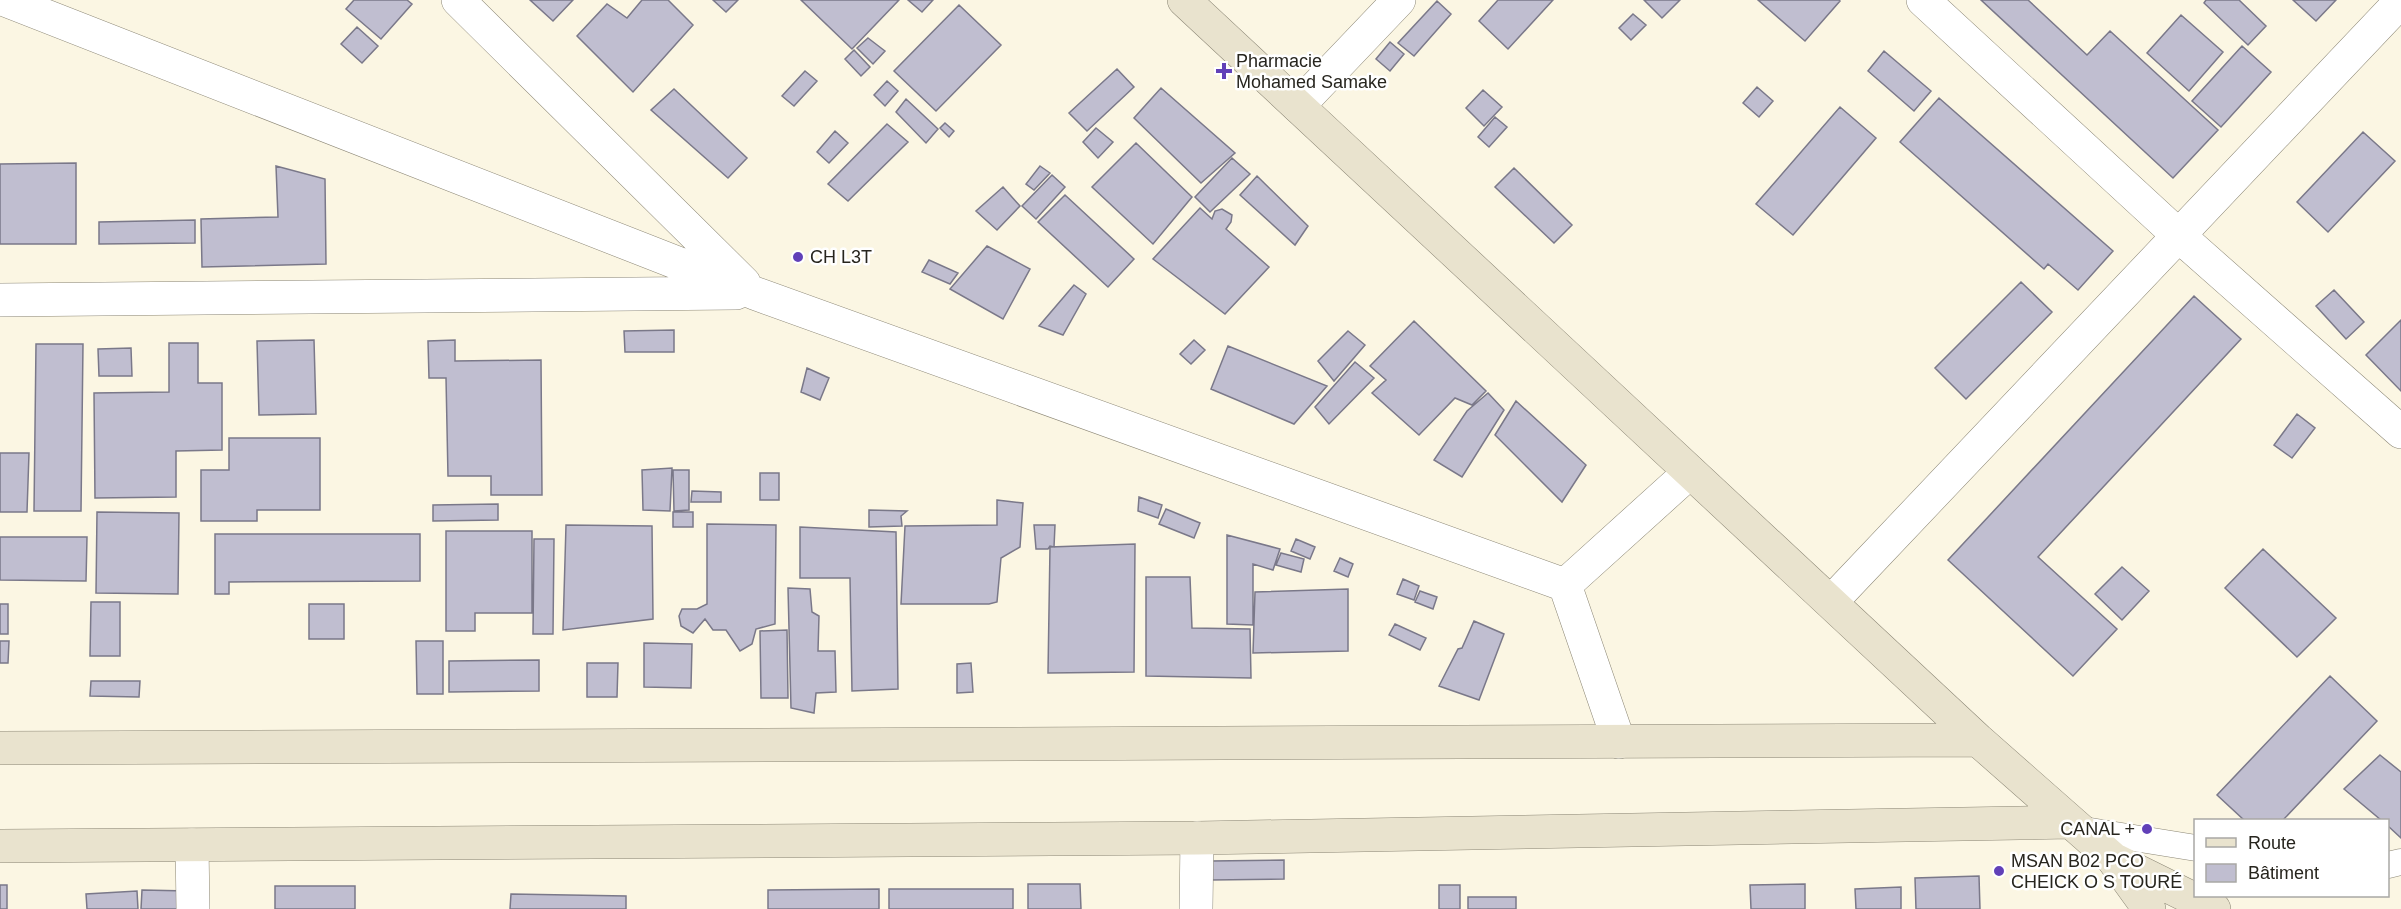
<svg xmlns="http://www.w3.org/2000/svg" width="2401" height="909" viewBox="0 0 2401 909" font-family="Helvetica,sans-serif">
	<style>
		.building { fill: #c0bed0; stroke: #7a7889; stroke-width: 1.5 }
		.lines { fill: none; stroke-linecap: round; stroke-linejoin: round }
		.service-casing { stroke: #8c8776; stroke-width: 27 }
		.minor-casing { stroke: #8c8776; stroke-width: 34 }
		.secondary-casing { stroke: #8c8776; stroke-width: 34 }
		.service { stroke: #fff; stroke-width: 26 }
		.minor { stroke: #fff; stroke-width: 33 }
		.secondary { stroke: #e9e3ce; stroke-width: 33 }
		.poi-dot { fill: #6140b8; stroke: #fff; stroke-width: 2 }
		.labels { text-anchor: middle; stroke-width: 5; stroke-linejoin: round; paint-order: stroke }
		.poi-label { font-size: 18px; fill: #27251e; stroke: #fff; text-anchor: start }
	</style>
	<rect width="100%" height="100%" fill="#fbf6e3"/>
	<path class="building" d="M354,0H407L412,4L381,39L346,9Z
		M530,0H573L553,21Z
		M642,0H668L693,25L633,92L577,36L607,4L627,18Z
		M713,0H738L726,12Z
		M801,0H899L852,49Z
		M908,0H933L922,12Z
		M1498,0H1553L1508,49L1479,21Z
		M1644,0H1680L1662,18Z
		M1758,0H1839L1840,1L1805,41Z
		M1981,0H2028L2087,55L2110,31L2218,130L2173,178Z
		M2206,0H2239L2266,26L2248,45L2204,3Z
		M2293,0H2336L2316,21Z
		M1437,1L1451,14L1414,56L1398,43Z
		M959,5L1001,45L936,111L894,71Z
		M1633,14L1646,25L1631,40L1619,28Z
		M2181,15L2223,52L2189,91L2147,53Z
		M357,27L378,46L362,63L341,44Z
		M868,38L885,51L873,64L857,48Z
		M1390,42L1404,54L1390,71L1376,59Z
		M2242,46L2271,72L2221,127L2192,101Z
		M854,50L870,67L861,76L845,59Z
		M1884,51L1931,91L1914,111L1868,71Z
		M1117,69L1134,87L1087,131L1069,113Z
		M805,71L817,81L794,106L782,96Z
		M887,81L898,91L885,106L874,95Z
		M1757,87L1773,101L1759,117L1743,103Z
		M1161,88L1235,153L1201,183L1134,118Z
		M674,89L747,158L728,178L651,110Z
		M1483,90L1502,107L1484,126L1466,108Z
		M1939,98L2113,251L2078,290L2048,264L2044,269L1900,142Z
		M906,99L938,129L926,143L896,112Z
		M1840,107L1876,138L1793,235L1756,204Z
		M1495,117L1507,127L1489,147L1478,137Z
		M945,123L954,131L949,137L940,128Z
		M887,124L908,142L848,201L828,184Z
		M1096,128L1113,142L1098,158L1083,142Z
		M835,131L848,143L829,163L817,152Z
		M2363,132L2395,161L2328,232L2297,202Z
		M1136,143L1192,197L1153,244L1092,187Z
		M1232,158L1250,174L1210,212L1195,197Z
		M76,163V244H0V164Z
		M276,166L325,179L326,264L202,267L201,219L278,217Z
		M1040,166L1050,173L1034,190L1026,184Z
		M1514,168L1572,225L1554,243L1495,187Z
		M1052,175L1065,187L1036,219L1022,206Z
		M1257,176L1308,226L1295,245L1240,195Z
		M1003,187L1020,206L997,230L976,211Z
		M1065,195L1134,259L1108,287L1038,222Z
		M1200,208L1212,219L1215,211L1222,209L1232,215L1231,222L1226,229L1269,267L1225,314L1153,259Z
		M195,220V243L99,244V222Z
		M987,246L1030,269L1003,319L950,289Z
		M929,260L958,273L950,284L922,272Z
		M2021,282L2052,312L1966,399L1935,368Z
		M1074,285L1086,294L1063,335L1039,326Z
		M2334,290L2364,322L2346,339L2316,306Z
		M2194,296L2241,339L2038,557L2117,629L2073,676L1948,560Z
		M2401,320V391L2366,355Z
		M1414,321L1486,391L1472,405L1455,398L1419,435L1372,393L1386,380L1370,366Z
		M674,330V352H625L624,331Z
		M1348,331L1365,345L1334,381L1318,361Z
		M314,340L316,414L259,415L257,341Z
		M455,340V361L541,360L542,495H491V476H448L446,378H429L428,341Z
		M1194,340L1205,350L1191,364L1180,354Z
		M169,343H198V383H222V450L176,451V497L95,498L94,393L169,392Z
		M36,344H83L81,511H34Z
		M1228,346L1327,386L1294,424L1211,389Z
		M131,348L132,376H99L98,349Z
		M1355,362L1374,378L1329,424L1315,407Z
		M807,368L829,378L820,400L801,392Z
		M1488,393L1504,410L1462,477L1434,460L1467,411Z
		M1516,401L1586,465L1562,502L1495,435Z
		M2297,414L2315,428L2292,458L2274,445Z
		M229,438H320V510H257V521H201V470H229Z
		M0,453H29L27,512H0Z
		M672,468L670,511L643,510L642,470Z
		M673,470H689V510L674,511Z
		M760,473H779V500H760Z
		M692,491L721,492V502H691Z
		M1139,497L1162,505L1158,518L1138,511Z
		M997,500L1023,503L1020,547L1001,558L997,602L989,604H901L905,526L997,525Z
		M498,504V520L433,521V505Z
		M1166,509L1200,523L1194,538L1159,524Z
		M869,510L907,511L901,516L902,526L869,527Z
		M97,512L179,513L178,594L96,593Z
		M673,512H693V527H673Z
		M707,524L776,525L775,624L756,629L752,644L740,651L726,630H713L705,619L693,633L681,626L679,616L682,609H697L707,604Z
		M566,525L652,526L653,619L563,630Z
		M1034,525H1055L1054,547L1050,546L1048,549H1036Z
		M800,527L896,532L898,689L852,691L850,578H800Z
		M446,531H532V613H475V631H446Z
		M215,534H420V581L229,582V594H215Z
		M1227,535L1280,549L1273,570L1253,564V625L1227,624Z
		M0,537H87L86,581L0,580Z
		M534,539H554L553,634H533Z
		M1296,539L1315,547L1310,559L1291,551Z
		M1135,544L1134,672L1048,673L1050,547Z
		M2263,549L2336,618L2297,657L2225,588Z
		M1281,553L1304,559L1301,572L1276,565Z
		M1340,558L1353,564L1348,577L1334,571Z
		M2122,567L2149,591L2122,620L2095,594Z
		M1146,577H1190L1192,628L1250,629L1251,678L1146,676Z
		M1403,579L1419,586L1414,600L1397,594Z
		M788,588L810,589L812,612L819,616L818,651H835L836,692L816,693L814,713L791,708Z
		M1348,589V651L1253,653L1255,592Z
		M1420,591L1437,597L1433,609L1415,602Z
		M91,602H120V656H90Z
		M0,604H8V634H0Z
		M309,604H344V639H309Z
		M1474,621L1504,634L1479,700L1439,686L1458,649L1462,648Z
		M1395,624L1426,638L1420,650L1389,635Z
		M787,630L788,698H761L760,631Z
		M0,641H9L8,663H0Z
		M416,641H443V694H417Z
		M644,643L692,644L691,688L644,687Z
		M539,660V691L449,692V661Z
		M587,663H618L617,697H587Z
		M971,663L973,692L957,693V664Z
		M2330,676L2377,721L2283,820H2244L2217,795Z
		M91,681H140L139,697L90,696Z
		M2380,755L2401,772V838L2388,826V820H2381L2344,789Z
		M1284,860V879L1211,880V861Z
		M1979,876L1980,909H1916L1915,878Z
		M1028,884H1080L1081,909H1028Z
		M1805,884V909H1751L1750,885Z
		M0,885H7V909H0Z
		M1439,885H1460V909H1439Z
		M275,886H355V909H275Z
		M1901,887V909H1856L1855,889Z
		M879,889V909H768V890Z
		M889,889H1013V909H889Z
		M142,890L188,891V909H141Z
		M137,891L138,909H87L86,894Z
		M511,894L626,896V909H510Z
		M1468,897H1516V909H1468Z"/>
	<g class="lines">
		<defs>
			<path id="service" d="M2078,829L2196,848
				M2388,865L2401,862"/>
			<path id="minor" d="M5,0L754,293L1565,585L1690,472
				M458,0L744,283
				M1923,0L2178,235L2401,432
				M1298,106L1399,0
				M0,300L736,293
				M1565,585L1619,742
				M1831,602L2401,1
				M192,845L193,909
				M1196,909L1197,838"/>
			<path id="secondary" d="M1184,0L1978,740L2113,859L2149,909
				M0,748L1978,740
				M0,846L1197,838L2070,822
				M2117,861L2214,909"/>
		</defs>
		<use href="#service" class="service-casing"/>
		<use href="#minor" class="minor-casing"/>
		<use href="#secondary" class="secondary-casing"/>
		<use href="#service" class="service"/>
		<use href="#minor" class="minor"/>
		<use href="#secondary" class="secondary"/>
	</g>
	<g class="poi-dot">
		<path d="M1221 62h6v6h6v6h-6v6h-6v-6h-6v-6h6z"/>
		<circle cx="798" cy="257" r="6"/>
		<circle cx="2147" cy="829" r="6"/>
		<circle cx="1999" cy="871" r="6"/>
	</g>
	<g class="labels">
		<g class="poi-label">
			<text x="1236" y="67">Pharmacie<tspan x="1236" dy="21">Mohamed Samake</tspan></text>
			<text x="810" y="263">CH L3T</text>
			<text x="2135" y="835" text-anchor="end">CANAL +</text>
			<text x="2011" y="867">MSAN B02 PCO<tspan x="2011" dy="21">CHEICK O S TOURÉ</tspan></text>
		</g>
	</g>
	<rect x="2194" y="819" width="195" height="78" fill="#ffffff" stroke="#a9a8a5" stroke-width="1.5"/>
	<rect x="2206" y="838" width="30" height="9" fill="#e9e3ce" stroke="#a9a8a5" stroke-width="1.5"/>
	<text x="2248" y="849" font-size="18" fill="#27251e">Route</text>
	<rect x="2206" y="864" width="30" height="18" fill="#c0bed0" stroke="#a9a8a5" stroke-width="1.5"/>
	<text x="2248" y="879" font-size="18" fill="#27251e">Bâtiment</text>
</svg>
